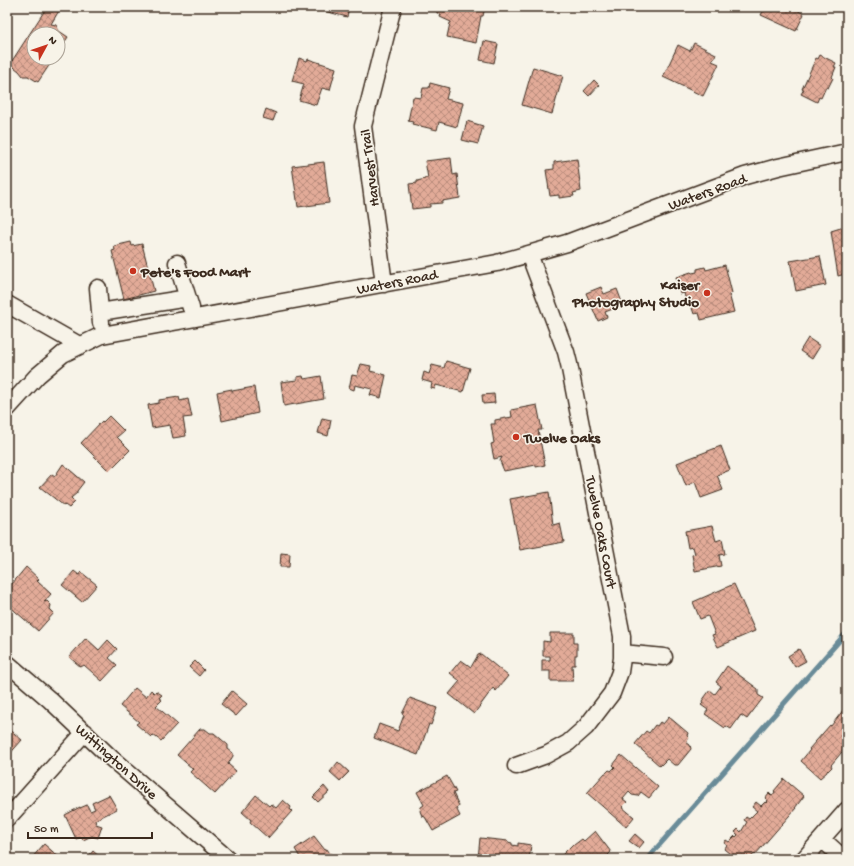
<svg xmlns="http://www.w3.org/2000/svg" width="854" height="866" viewBox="0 0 854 866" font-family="'Gochi Hand',sans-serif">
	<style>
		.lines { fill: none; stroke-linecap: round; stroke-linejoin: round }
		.stream { stroke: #698b98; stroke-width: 5 }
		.building { fill: url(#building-cross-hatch); stroke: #3b2a1e }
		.minor-casing { stroke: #3b2a1e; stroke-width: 19 }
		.minor { stroke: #f7f3e8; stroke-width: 16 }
		.poi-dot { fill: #c8321e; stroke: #f7f3e8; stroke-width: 1.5 }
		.labels { text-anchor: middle; stroke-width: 3; stroke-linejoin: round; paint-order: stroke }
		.street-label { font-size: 15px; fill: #3b2a1e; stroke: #f7f3e8 }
		.poi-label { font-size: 15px; font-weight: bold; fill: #3b2a1e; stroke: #f7f3e8; text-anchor: start }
	</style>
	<defs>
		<pattern id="building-cross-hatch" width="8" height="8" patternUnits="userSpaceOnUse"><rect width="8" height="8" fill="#e2ab98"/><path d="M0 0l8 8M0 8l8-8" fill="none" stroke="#b88b7b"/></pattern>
	</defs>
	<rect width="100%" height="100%" fill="#f7f3e8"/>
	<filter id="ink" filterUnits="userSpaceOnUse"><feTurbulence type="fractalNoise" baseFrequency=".025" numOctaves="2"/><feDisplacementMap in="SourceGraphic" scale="8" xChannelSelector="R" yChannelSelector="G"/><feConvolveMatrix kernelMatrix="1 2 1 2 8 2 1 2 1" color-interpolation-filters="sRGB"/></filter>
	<g filter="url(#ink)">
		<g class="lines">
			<path class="stream" d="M647,859L847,632"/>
		</g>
		<path class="building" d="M47,7H56L60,9L51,24L56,25L59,31L68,37L58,52V34H34V58H54L38,82L28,76H23L19,71L10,64Z
			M309,7H349L347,17Z
			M434,7H485L483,16H481L476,43L447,37L450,23H451V22L440,17L441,14L437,13V11L434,10Z
			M765,7H799L797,10L804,14L796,31L761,15Z
			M484,41L498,44L494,63L480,60Z
			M694,43L716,54L712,61L719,64L703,96L663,77L678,45L690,51Z
			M820,55L836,63L834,67H836L832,77L833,78L828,88L826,87L821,98L819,97L817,102L801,94L804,89H802L816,58L818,59Z
			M299,58L307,61L308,59L336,68L330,90L322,88L316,105L299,100L304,84L292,81Z
			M533,67L563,76L552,114L522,105Z
			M594,80L599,85L589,96L584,91Z
			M430,83L449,88L446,99L463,103L457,127L439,122L437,130L412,124L413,122L408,121L413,97L421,98L423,88H429Z
			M266,109L276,113L273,121L263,118Z
			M467,121L483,126L478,144L462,140Z
			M451,158L453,175L457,174L460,198L442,201V203L430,204V207L412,209L409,184L417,183V181L425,179V178H428L425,161Z
			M577,159L581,191L573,193L574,196L559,198V195L550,196L546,170L554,169V162Z
			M324,162L329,203L298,207L292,166Z
			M847,226V277H846L845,274L838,276L831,231Z
			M131,242L132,246L142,244L154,291L124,299L112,251L115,250L114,246Z
			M820,256L826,285L796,291L790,261Z
			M725,265L732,293L729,294L734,312L701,320L699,313L694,314L692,308L697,306L696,302L687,305L684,293L680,294L676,277L691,272L692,273L697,272V269L705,267L706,270Z
			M601,287L604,294L617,289L623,305L605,312L607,317L598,321L586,293Z
			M808,338L820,346L812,359L800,351Z
			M446,361L470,368L463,392L436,385L435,389L431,388L432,383L422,380L424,372L429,374L432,365L444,368Z
			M361,364L371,366L370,371L386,375L381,398L370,395L372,389L355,385L354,390L349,388L352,375L357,376Z
			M303,376L304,379L321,376L324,399L284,406L281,382L297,380V377Z
			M254,387L258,413L222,421L217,392L232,389V391Z
			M494,394L495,403L483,404L482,395Z
			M179,397L180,401L188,399L192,417L183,418L186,436L173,438L170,425L152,428L148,405L159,403V400Z
			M537,405L542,430H538L545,465L536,467V465L504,471L500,461L502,457L494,459L491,444L494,443L491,424H495V420L512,417L511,410Z
			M109,416L124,431L117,437L130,450L109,471L81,443L102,421L103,422Z
			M322,418L331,420L328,436L318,433Z
			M721,446L730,470L717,475L723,490L701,498L695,482L686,486L677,463Z
			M63,464L84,482L77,491V493L71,498L75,502L69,508L65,505L64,506L40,487L52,474L55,476Z
			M549,492L553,525L560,523L564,542L520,550L510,499Z
			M712,526L716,541L722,539L725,554L719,555L721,566L695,571L692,555L695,554L693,547L688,548L685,531Z
			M281,553L290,554L289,567H280Z
			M26,567L39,579L37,581L51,594L44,602L47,601L51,605L50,609L54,613L38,631L8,605L11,602L7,598V590Z
			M74,571L79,575L81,572L97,585L82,602L62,585Z
			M734,584L755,631L718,647L712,635L715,634L708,616L700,619L693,602Z
			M550,633H574V643H577V655H575V665H572L573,681H550V671H542V660H550V656H543V641L550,642Z
			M86,638L99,650L108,640L117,649L109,658L117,665L102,681L84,665L81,667L69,657Z
			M799,649L806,661L795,667L788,656Z
			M481,654L508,676L496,691L493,688L474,714L449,694L460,681L450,673L461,660L471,667L478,655Z
			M195,661L204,670L199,676L189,667Z
			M727,666L758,689V695L763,698L747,719L741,715L731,729L726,726L725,728L705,714L708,710L701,705L703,703L702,701L710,690L715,694L721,686L716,682Z
			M135,688L146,697L151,690L154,693L156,691L162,695L159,698L162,700L156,706L177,724L161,741L153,735L151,737L136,724L139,722L120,706Z
			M232,691L247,704L236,716L221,704Z
			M410,698L437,708L431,725L429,724L418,755L374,738L379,724L398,731L404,715L402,714Z
			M847,705V746L831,765L832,767L828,771L827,770V772L820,778L801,761L810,750L809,749L830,725L831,726Z
			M669,717L688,733L687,736L689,738L686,742L690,745L691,749L678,765H674L667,759L660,766L635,744L646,731L649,733L655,725L657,726L660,722L663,724Z
			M7,727L22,740L7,757Z
			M200,729H205L210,733H214L228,745V749L233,753V756L228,764L236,771L215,794L190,772L193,769L177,755Z
			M621,755L658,787L649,798L641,792L638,796L632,795L629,792L623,799L627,802L622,807L634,817L626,827L587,793L605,773H606L609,770L611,771L615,767L613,765Z
			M338,762L349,772L340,781L330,772Z
			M447,776L456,792L453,793L459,806L456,808L460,816L433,831L425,817L422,816L420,811L421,807L424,805L417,792Z
			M784,779L804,796L795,808H796L755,855L754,854L750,859H736L724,849L727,845L724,843L726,840L729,842L735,836L736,837L738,835L735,832L738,829L741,832L747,822L744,820L746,817L749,819L757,811L752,807L756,802L761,806L765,802L766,803L768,801L765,798L769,793L772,796L775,792L774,791Z
			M324,786L329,792L318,802L313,797Z
			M109,795L117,809L95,820L96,824L102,826L98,838L92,836L83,840L81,837L76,839L65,815L80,807V808L87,805L90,811L95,809L92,803Z
			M256,795L269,806L271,804L276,808L283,800L291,807L290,809L292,811L268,838L250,822L251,820L242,812Z
			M595,831L611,852L608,855L611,859H558L573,844L574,845L582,839L584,841Z
			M635,834L644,842L639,848L629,841Z
			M314,836L325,850L327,849L334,859H301L295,849Z
			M480,838L508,841V842L512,843V845L518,846V843L531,845L529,859H478Z
			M44,844L61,859H31Z
			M93,851L102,859L87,858Z"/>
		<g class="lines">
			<defs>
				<path id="minor" d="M177,263L191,308
					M384,284L363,126L393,7
					M98,288L101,323
					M7,304L79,345
					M100,312L188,298
					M7,409L37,376L63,354L102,335L497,263L567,243L745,176L778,167L847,152
					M622,653L664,657
					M7,663L50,700L111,758L228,859
					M516,766L546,755L568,743L586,727L612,693L620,672L622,658V636L569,364L566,352L529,254
					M7,819L85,732
					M822,839L844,859
					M804,859L847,810"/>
			</defs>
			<use href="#minor" class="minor-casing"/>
			<use href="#minor" class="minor"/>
		</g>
	</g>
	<g class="poi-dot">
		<circle cx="133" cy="271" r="4"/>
		<circle cx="707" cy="293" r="4"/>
		<circle cx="516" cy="437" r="4"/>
	</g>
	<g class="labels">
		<g class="street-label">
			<text transform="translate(369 168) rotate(-97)" y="5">Harvest Trail</text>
			<text transform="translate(707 191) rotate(-20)" y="5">Waters Road</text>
			<text transform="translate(397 281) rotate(-11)" y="5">Waters Road</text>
			<text transform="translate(602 532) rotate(79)" y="5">Twelve Oaks Court</text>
			<text transform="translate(117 761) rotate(42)" y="5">Wittington Drive</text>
		</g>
		<g class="poi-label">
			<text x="141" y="276">Pete's Food Mart</text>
			<text x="699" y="289" text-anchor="end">Kaiser<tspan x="699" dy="17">Photography Studio</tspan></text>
			<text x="524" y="442">Twelve Oaks</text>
		</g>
	</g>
	<rect width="854" height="866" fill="none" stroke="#f7f3e8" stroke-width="24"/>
	<rect x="12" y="12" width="830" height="842" fill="none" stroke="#3b2a1e" stroke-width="1.5" filter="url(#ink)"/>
	<g transform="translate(46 46) rotate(50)"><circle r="19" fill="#f7f3e8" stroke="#aca397"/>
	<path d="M0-3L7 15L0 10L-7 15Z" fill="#c8321e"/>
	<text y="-6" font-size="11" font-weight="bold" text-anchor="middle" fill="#3b2a1e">N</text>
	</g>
	<path d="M28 832v6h124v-6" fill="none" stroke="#3b2a1e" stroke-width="2"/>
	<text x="34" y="832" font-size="12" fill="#3b2a1e" stroke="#f7f3e8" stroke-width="3" paint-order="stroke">50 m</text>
</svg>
